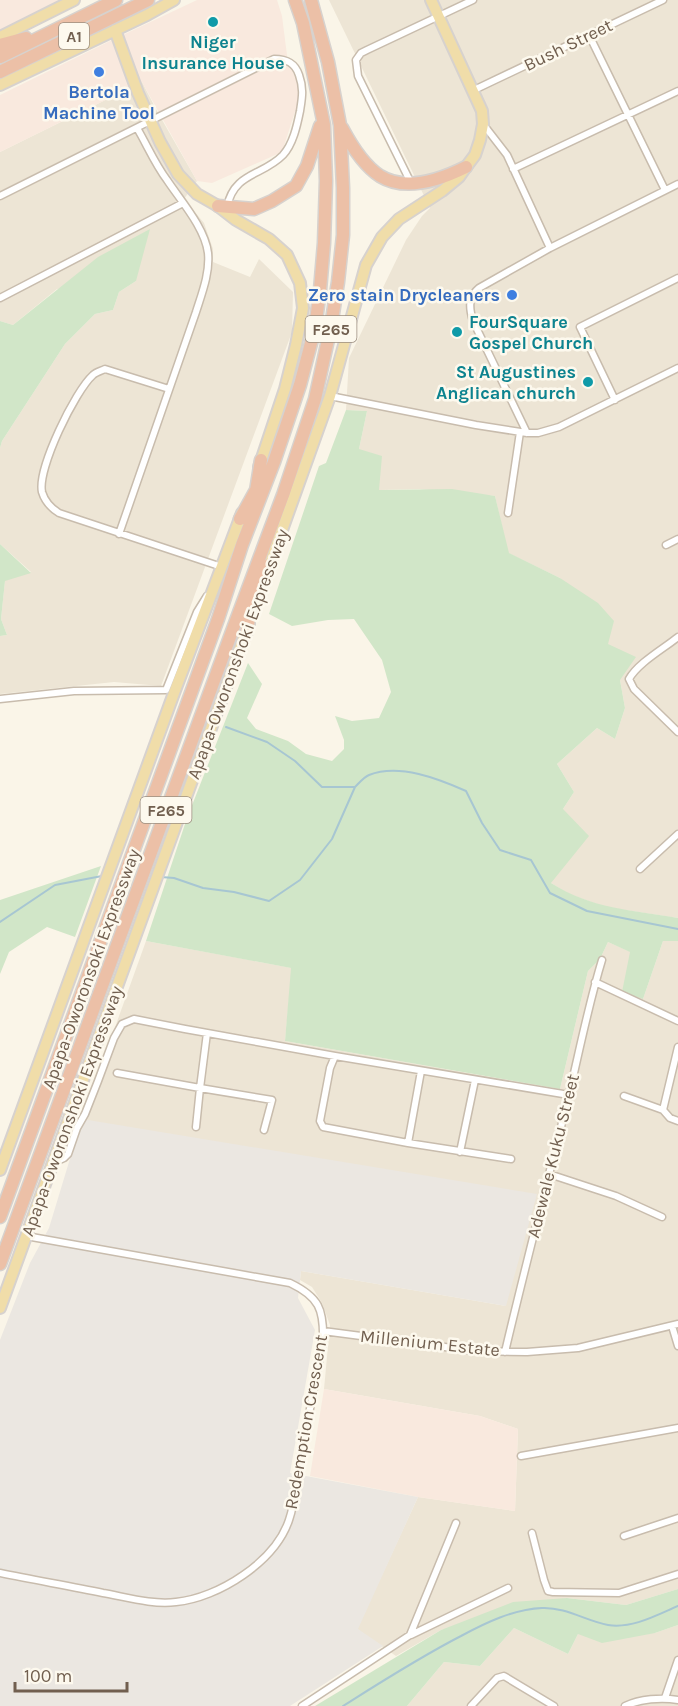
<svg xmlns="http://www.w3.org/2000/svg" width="678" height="1706" viewBox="0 0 678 1706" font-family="Karla,sans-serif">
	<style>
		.residential { fill: #ede5d5 }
		.commercial { fill: #f9e9de }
		.industrial { fill: #ebe7e1 }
		.green { fill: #d1e6c8 }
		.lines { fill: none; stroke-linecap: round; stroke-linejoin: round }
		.stream { stroke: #a7c6d2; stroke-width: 2 }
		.minor-casing { stroke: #c8bcad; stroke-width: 9 }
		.primary-casing { stroke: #d7d2ce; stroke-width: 14 }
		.motorway-casing { stroke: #d7d2ce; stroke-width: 15 }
		.minor { stroke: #fff; stroke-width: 6 }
		.primary { stroke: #f0dda9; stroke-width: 10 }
		.motorway { stroke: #ecc0a7; stroke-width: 12 }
		.culture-dot { fill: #0f9aa8; stroke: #fdf9ee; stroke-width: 2 }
		.shop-dot { fill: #3f7fe0; stroke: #fdf9ee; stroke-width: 2 }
		.labels { text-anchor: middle; stroke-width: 5; stroke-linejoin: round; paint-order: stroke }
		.shield { fill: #fdf9ee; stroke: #9b8d7f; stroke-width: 1.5 }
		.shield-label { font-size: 16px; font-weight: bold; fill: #715f4f }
		.culture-label { font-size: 18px; font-weight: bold; fill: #0d838f; stroke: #fdf9ee }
		.street-label { font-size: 18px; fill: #715f4f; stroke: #fdf9ee }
		.shop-label { font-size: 18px; font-weight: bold; fill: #366cbe; stroke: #fdf9ee }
	</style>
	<rect width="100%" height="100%" fill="#faf5e8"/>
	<path class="residential" d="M329,0H678V918L605,907L569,894L551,883L563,809L574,792L557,764L597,728L615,739L625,708L620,680L608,644L560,578L508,553L495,496L419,489L379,490L359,449L367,411L346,410L349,358L406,240L422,216L430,208Z
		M142,82L157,111L197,181L184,199L204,223L213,249V262L250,277L259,259L293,292L292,332L161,686L114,682L0,694V636L7,635L1,619L5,580L31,572L0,544V448L2,441L65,344L95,314L113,310L119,292L136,281L57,289L13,325L0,321V152Z
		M146,941L292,968L285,1041L560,1089L588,971L600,959L608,942L631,952L643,999L663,941H678V1589L626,1605L567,1598L441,1630L396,1656L357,1629L418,1497L515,1511L518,1429L480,1416L324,1389L330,1325L322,1303L312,1287L300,1280L301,1271L506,1306L82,1119Z
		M678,1625V1706H407L444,1662L480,1666L514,1628L568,1654L578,1634L655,1633Z"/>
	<path class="commercial" d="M0,0H62L0,30Z
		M197,0H277L282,16L288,63L302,90L282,152L212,183L197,181L142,82L0,152V95L108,42Z
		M324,1389L480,1416L518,1429L515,1511L418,1497L310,1476Z"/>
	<path class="industrial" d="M82,1119L537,1194L506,1306L301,1271L298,1298L315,1330L290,1473L418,1497L358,1629L383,1646L290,1706H0V1340L30,1263L49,1228Z"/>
	<path class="green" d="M150,229L136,281L119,292L113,310L95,314L65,344L2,441L0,448V321L13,325L98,257Z
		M346,410L367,411L359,449L382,456L379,490L452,489L495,496L509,553L560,578L598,603L614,621L608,644L636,657L620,680L625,708L615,739L597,728L557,764L574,792L563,809L589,836L551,883C592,909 632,910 678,918V941H663L643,999L622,992L630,952L608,942L600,959L588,971L560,1089L285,1041L291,968L146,941L187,818L248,663L262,684L247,718L256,729L288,741L306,754L332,761L344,749V740L335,716L352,721L379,718L391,692L382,660L354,619L328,620L292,626L269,614L319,466L326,463Z
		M0,544L31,573L5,581L1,619L7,635L0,636Z
		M101,866L75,937L47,927L9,952L0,974V900Z
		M678,1589V1625L655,1633L602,1643L578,1634L568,1654L514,1628L480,1666L444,1662L407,1706H315L441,1630L513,1602L567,1598L626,1605Z"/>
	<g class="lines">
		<path class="stream" d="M226,727L267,742L295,761L322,787H355C359,783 364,777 369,775C399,763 439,779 466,791L482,823L500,850L531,860L550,893L587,911L678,929
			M161,877L174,878L203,888L234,892L269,901L300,880L332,839L355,787
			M0,922L55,885L102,876
			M343,1706C381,1682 420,1657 461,1636C485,1623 514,1609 542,1608C566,1607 586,1621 608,1625C632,1629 657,1615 678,1606"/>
		<defs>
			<path id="minor" d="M589,35L665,190
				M474,90L663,0
				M483,124L507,155L550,248
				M513,169L678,91
				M411,183L358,76L356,60L361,53L367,50L473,0
				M0,196L274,59C287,59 295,63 299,75C304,89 302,98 300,111C297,126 293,144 283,155C263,176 234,172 227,207
				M0,298L183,203
				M169,389L105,369C101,371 96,372 93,375C75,391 37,469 42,492C45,502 51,508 59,513L222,567
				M330,396L476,425L527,433H538L559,427L678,368
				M615,400L580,327L678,278
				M527,433L473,321C469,308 468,297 479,288L550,248L678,184
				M508,513L520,432
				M119,534L196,312C202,293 210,273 208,253C205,228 181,201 167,180C155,164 147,145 137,128
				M666,545L678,539
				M678,637C663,649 638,663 629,679L634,689L678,732
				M0,699L74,691L166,690L197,612L207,596
				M640,869L678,834
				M595,982L678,1021
				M207,1033L200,1088L272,1100L264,1130
				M335,1056L330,1068L320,1121L323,1127L408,1143L511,1159
				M117,1073L200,1088L196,1127
				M624,1096L663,1110L670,1118L678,1121
				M663,1110L678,1047
				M408,1143L421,1071
				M460,1152L475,1080
				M53,1163L64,1158L68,1154L77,1128L85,1114L98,1081L114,1038L122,1024L134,1019L185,1029L335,1056L569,1095
				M549,1174L616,1196L662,1217
				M672,1326L678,1346
				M323,1331L475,1351L527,1352L578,1348L678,1324
				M505,1352C525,1267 547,1183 568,1099C579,1053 588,1006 602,960
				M521,1456L678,1428
				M532,1533L544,1580L548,1591L553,1592L619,1593L678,1574
				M624,1536L678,1518
				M0,1573C34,1580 69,1586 103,1593C126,1597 152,1605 176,1602C218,1598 275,1562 289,1520C295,1503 296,1484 299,1466C307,1424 315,1382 323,1341C324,1309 319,1297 290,1283L26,1236
				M411,1635L508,1588
				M665,1698L678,1660
				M302,1706L410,1635L456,1523
				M471,1706L497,1678L504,1676L554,1706
				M625,1706C640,1699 661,1697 678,1700"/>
			<path id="primary" d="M115,30L138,93L160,142L178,174L197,194L218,206L236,220L269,239L287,255L300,283L303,308L296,345L285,389L259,467
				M0,37L74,0
				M0,85L147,15L174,0
				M267,572L330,396L366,265L382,237L399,219L442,191L459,177L466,167L475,155L480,140L483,124L482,111L431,0
				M0,1170L174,693L242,513
				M0,1308L249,624"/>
			<path id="motorway" d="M0,45L26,38
				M0,57L116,0
				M0,72L148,0
				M342,128C351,145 363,165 380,176C406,192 442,179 466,167
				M218,206L254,209L272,201L296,186L307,166L320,126
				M255,497L261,460
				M240,519L256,490
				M252,597L269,565
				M247,631L254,588
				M0,1217L218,619L242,545L274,462L300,385L315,328L320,290L324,243L326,181L324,125L303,23L295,0
				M0,1264L234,626L283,495L315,399L331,326L338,282L343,235V188L340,125L328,62L311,0"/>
		</defs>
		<use href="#minor" class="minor-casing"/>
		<use href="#primary" class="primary-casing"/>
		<use href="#motorway" class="motorway-casing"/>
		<use href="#minor" class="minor"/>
		<use href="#primary" class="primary"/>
		<use href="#motorway" class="motorway"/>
	</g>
	<g class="culture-dot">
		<circle cx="213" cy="22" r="6"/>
		<circle cx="457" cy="332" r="6"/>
		<circle cx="588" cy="382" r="6"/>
	</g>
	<g class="shop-dot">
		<circle cx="99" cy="72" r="6"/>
		<circle cx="512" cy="295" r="6"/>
	</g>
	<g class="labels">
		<g class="shield">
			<rect x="59" y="23" width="30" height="26" rx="4.5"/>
			<rect x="305.5" y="316" width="51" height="26" rx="4.5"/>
			<rect x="140.5" y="797" width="51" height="26" rx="4.5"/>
		</g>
		<g class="shield-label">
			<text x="74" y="42">A1</text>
			<text x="331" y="335">F265</text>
			<text x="166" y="816">F265</text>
		</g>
		<g class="culture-label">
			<text x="213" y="48">Niger<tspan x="213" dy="21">Insurance House</tspan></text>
			<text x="469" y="328" text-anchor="start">FourSquare<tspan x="469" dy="21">Gospel Church</tspan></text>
			<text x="576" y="378" text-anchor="end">St Augustines<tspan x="576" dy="21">Anglican church</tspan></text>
		</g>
		<g class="street-label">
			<text transform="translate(568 45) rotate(-26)" y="6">Bush Street</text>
			<text transform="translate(238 654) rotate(-70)" y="6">Apapa-Oworonshoki Expressway</text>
			<text transform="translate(91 969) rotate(-70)" y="6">Apapa-Oworonsoki Expressway</text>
			<text transform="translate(72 1111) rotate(-70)" y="6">Apapa-Oworonshoki Expressway</text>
			<text transform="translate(553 1156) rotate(-76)" y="6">Adewale Kuku Street</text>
			<text transform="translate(430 1343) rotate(6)" y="6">Millenium Estate</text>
			<text transform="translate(306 1422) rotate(-80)" y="6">Redemption Crescent</text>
		</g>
		<g class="shop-label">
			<text x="99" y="98">Bertola<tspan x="99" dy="21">Machine Tool</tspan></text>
			<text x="500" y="301" text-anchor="end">Zero stain Drycleaners</text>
		</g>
	</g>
	<path d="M15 1682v9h112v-9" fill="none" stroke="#715f4f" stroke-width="3"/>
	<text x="24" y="1682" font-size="18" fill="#715f4f" stroke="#fdf9ee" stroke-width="4.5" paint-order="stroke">100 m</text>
</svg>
